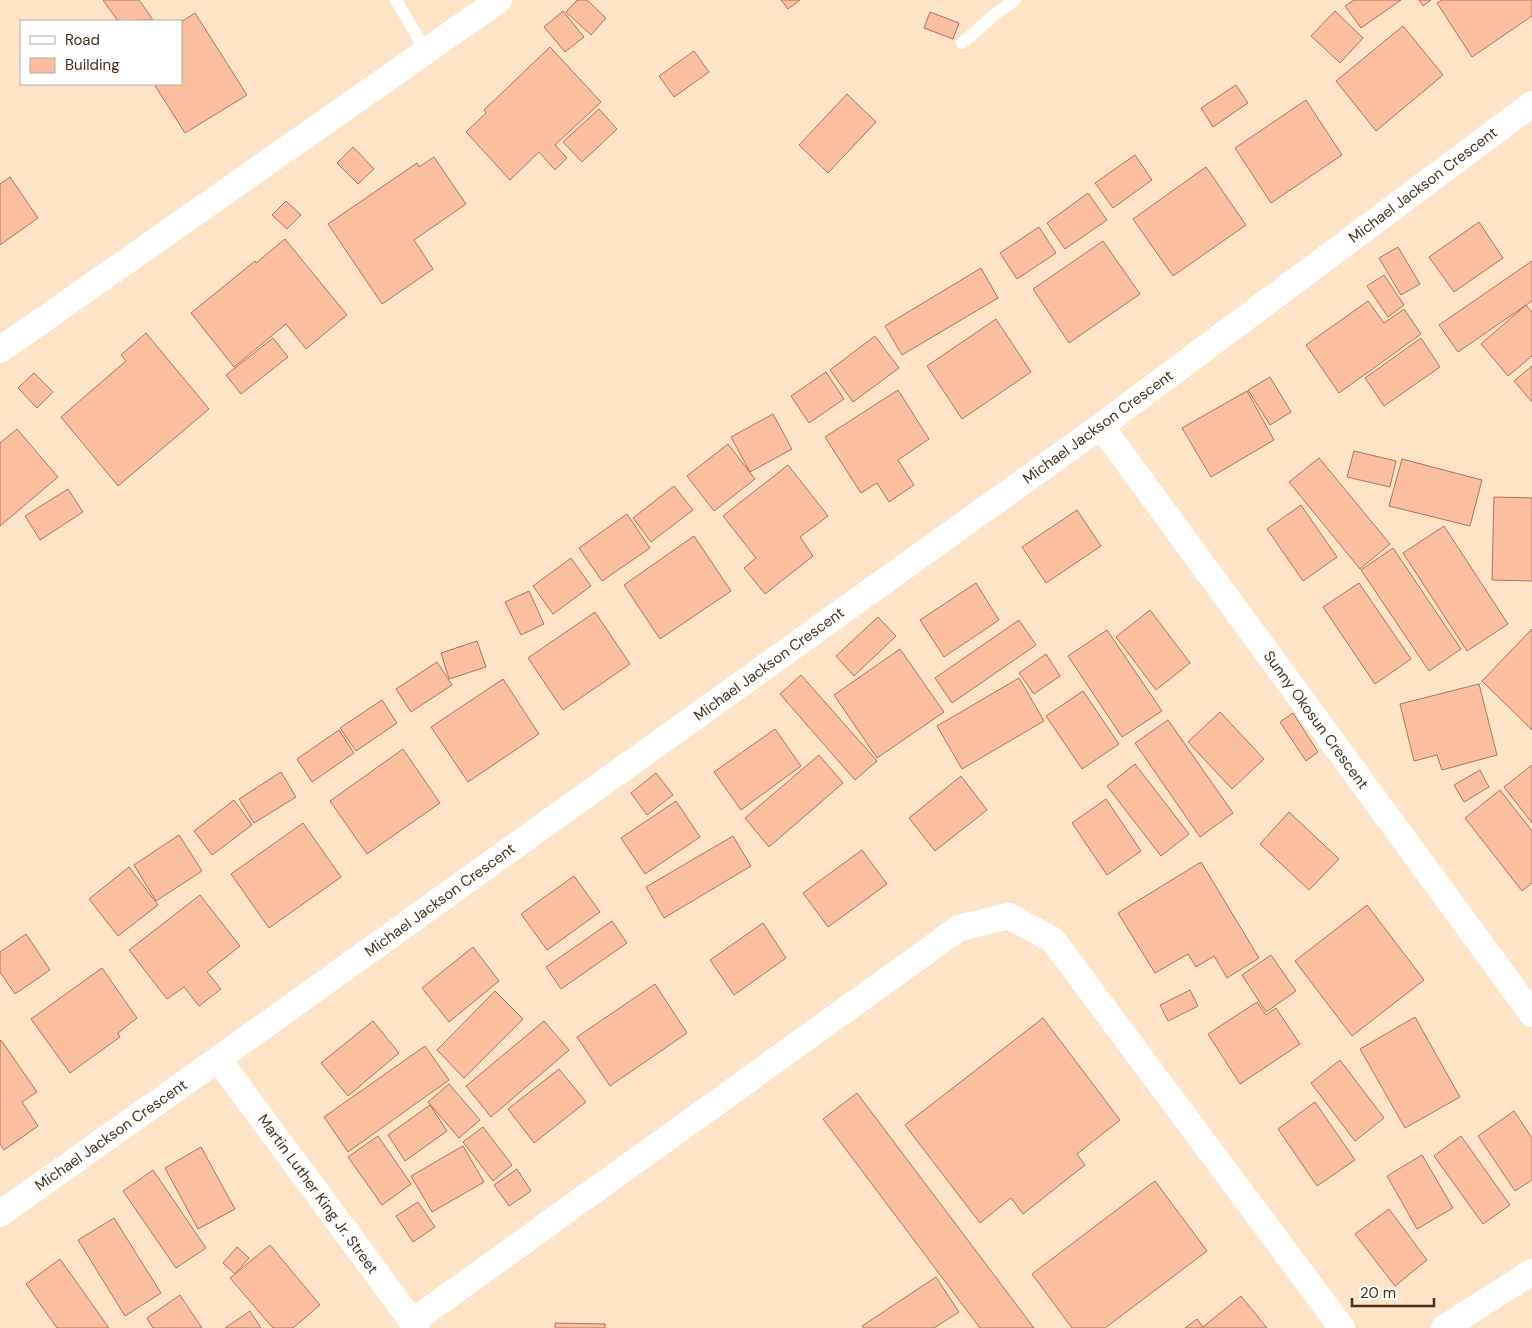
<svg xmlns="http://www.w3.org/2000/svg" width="1532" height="1328" viewBox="0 0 1532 1328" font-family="'DM Sans',sans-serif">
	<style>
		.building { fill: #fbbe9f; stroke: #ae7659 }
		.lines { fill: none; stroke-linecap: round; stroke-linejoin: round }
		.lane { stroke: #fff; stroke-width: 12 }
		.street { stroke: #fff; stroke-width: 26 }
		.labels { text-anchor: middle; stroke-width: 4.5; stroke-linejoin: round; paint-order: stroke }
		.street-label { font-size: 15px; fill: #42311d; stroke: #fff }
	</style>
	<rect width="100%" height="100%" fill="#ffe3c6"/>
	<path class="building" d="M103,0H139L153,20L118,21Z
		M577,0H587L606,18L591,35L566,12Z
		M781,0H800L788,9Z
		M1354,0H1401L1361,28L1345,6Z
		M1419,0H1431L1423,6Z
		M1442,0H1532V16L1472,57L1437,3Z
		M563,11L584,37L565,52L544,27Z
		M1335,11L1363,38L1340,63L1311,36Z
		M930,12L959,23L953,39L924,28Z
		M195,13L247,95L185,133L154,84H181V22Z
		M1403,26L1443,75L1376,131L1336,81Z
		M550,47L601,102L555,145L567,158L555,170L539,152L510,180L466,132L486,113L484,110Z
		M694,51L709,72L674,97L659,76Z
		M1236,85L1248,103L1213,127L1201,108Z
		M847,94L876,122L828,173L799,145Z
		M1306,100L1342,155L1271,203L1235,148Z
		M599,109L617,129L582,162L563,142Z
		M353,147L374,169L358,184L337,163Z
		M1135,155L1152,180L1113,208L1095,183Z
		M434,157L466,204L414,240L433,269L382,304L328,224L417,163L419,167Z
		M1206,167L1246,225L1173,276L1133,219Z
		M10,177L38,218L0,245V184Z
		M1088,193L1107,220L1065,249L1047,223Z
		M286,201L301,215L287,229L272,215Z
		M1479,222L1503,258L1454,292L1429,257Z
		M1039,227L1056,253L1017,279L1000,253Z
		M285,239L347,315L306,349L286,324L234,367L191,313L255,261L256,263Z
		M1103,241L1140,294L1069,343L1033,289Z
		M1398,247L1420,284L1401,295L1379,258Z
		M1532,261V301L1458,352L1439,325Z
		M981,268L998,298L902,355L885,326Z
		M1384,275L1404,305L1388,317L1367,286Z
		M1368,301L1384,323L1404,309L1421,334L1339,393L1306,345Z
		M1526,305L1532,312V356L1508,376L1481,344Z
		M996,319L1031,372L962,419L927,366Z
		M146,333L209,409L118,486L61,417L126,361L121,355Z
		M875,336L899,368L853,402L830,370Z
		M273,338L288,357L241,394L226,375Z
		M1421,338L1440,367L1384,406L1365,378Z
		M1532,366V402L1514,381Z
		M826,372L844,399L809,423L791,396Z
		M34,373L53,392L37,408L18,388Z
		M1270,377L1291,412L1270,425L1248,390Z
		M898,390L929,439L898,460L914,485L889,502L877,483L861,493L825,437Z
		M1247,391L1274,440L1211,477L1182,428Z
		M773,414L792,449L750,472L731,437Z
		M17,429L58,477L0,526V443Z
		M728,444L755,479L714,511L687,476Z
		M1354,451L1396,461L1390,487L1347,477Z
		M1319,458L1390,544L1360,569L1289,482Z
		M1402,459L1482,480L1470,526L1389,506Z
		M788,465L828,516L800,537L813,556L765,594L744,568L756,558L723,516Z
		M674,486L693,510L651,542L633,518Z
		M68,489L83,512L40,540L25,516Z
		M1494,497L1532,498V581L1492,580Z
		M1301,505L1337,557L1303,581L1267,529Z
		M1077,510L1101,546L1046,583L1022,547Z
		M627,514L650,548L602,581L579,548Z
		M1444,526L1508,624L1467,651L1403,553Z
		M694,536L731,591L660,639L624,585Z
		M1393,548L1461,649L1429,671L1361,570Z
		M571,558L591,586L553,614L533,586Z
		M976,583L999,620L944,657L920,620Z
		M1359,583L1411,659L1375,684L1323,607Z
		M529,591L544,624L521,635L505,602Z
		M1150,610L1190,663L1156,690L1116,637Z
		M595,612L630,664L563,710L528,658Z
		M878,617L896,636L854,676L836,656Z
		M1019,620L1036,645L952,703L935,678Z
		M1532,629V730L1482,681Z
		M1107,630L1162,711L1122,737L1068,656Z
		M477,641L486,667L449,679L441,653Z
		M900,649L944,712L877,758L834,695Z
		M1046,654L1060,676L1034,694L1019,673Z
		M437,662L452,685L411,712L396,689Z
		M801,675L877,761L855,780L780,694Z
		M1019,678L1044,721L962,769L937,726Z
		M503,679L539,734L468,782L431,727Z
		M1479,684L1497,755L1442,770L1437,755L1414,761L1400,704Z
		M1083,691L1119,744L1082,769L1046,716Z
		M382,700L397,723L356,751L340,728Z
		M1220,712L1264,759L1232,789L1188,742Z
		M1293,713L1318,752L1306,761L1280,722Z
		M1168,720L1233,813L1200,837L1135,743Z
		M775,729L801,766L741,810L714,772Z
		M339,730L354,753L312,782L297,759Z
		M403,749L440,803L367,854L330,801Z
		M819,755L843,783L769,847L745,818Z
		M1135,764L1189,834L1161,856L1107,786Z
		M1532,765V823L1504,787Z
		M1480,770L1489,787L1464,802L1454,785Z
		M281,772L296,797L254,823L239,799Z
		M656,773L673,795L647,815L631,793Z
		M961,776L987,810L935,851L909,818Z
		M1500,790L1532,831V883L1522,891L1465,818Z
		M1106,799L1141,851L1107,875L1072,823Z
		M234,800L252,825L212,855L194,831Z
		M676,801L700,837L645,874L621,838Z
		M1289,812L1339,859L1309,890L1260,844Z
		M303,823L341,877L269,928L231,874Z
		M179,835L202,871L156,901L134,865Z
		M733,836L751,866L664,918L646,887Z
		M862,850L887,884L828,927L803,893Z
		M1201,862L1259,958L1227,978L1214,956L1196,967L1188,954L1155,973L1118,913Z
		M129,867L158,905L118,936L89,899Z
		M574,876L600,912L547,950L521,914Z
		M200,895L240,946L207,972L221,989L199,1006L184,987L167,999L129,950Z
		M1367,905L1424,980L1352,1036L1295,961Z
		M612,921L627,943L561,989L546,967Z
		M763,923L786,958L734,995L710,960Z
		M26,934L50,970L15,994L0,972V952Z
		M473,947L499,981L449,1022L422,988Z
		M1271,955L1296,991L1266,1012L1242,975Z
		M102,968L137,1018L118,1033L120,1037L70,1073L31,1019Z
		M655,984L687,1033L610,1086L577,1037Z
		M1190,990L1198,1006L1168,1021L1160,1005Z
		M495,991L523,1019L464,1078L437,1050Z
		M1257,1002L1266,1015L1276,1008L1300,1044L1240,1084L1208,1034Z
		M1415,1017L1460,1097L1405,1128L1360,1049Z
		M1043,1018L1120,1120L1077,1154L1085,1165L1023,1214L1011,1198L980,1223L905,1125Z
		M373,1021L399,1053L348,1096L321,1063Z
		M544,1021L569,1050L491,1117L466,1086Z
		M1,1040L37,1092L22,1102L38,1126L4,1150L0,1144V1041Z
		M425,1046L449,1080L348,1152L324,1117Z
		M1340,1060L1384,1118L1355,1141L1311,1083Z
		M559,1069L586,1102L534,1143L508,1109Z
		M449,1084L480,1120L459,1138L428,1102Z
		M857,1093L1034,1328H980L823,1119Z
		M1315,1102L1355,1160L1317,1186L1278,1129Z
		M430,1105L447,1131L405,1161L388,1135Z
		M1514,1111L1532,1138V1180L1515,1191L1478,1136Z
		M483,1127L512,1165L493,1181L463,1142Z
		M378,1136L411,1184L382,1205L348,1157Z
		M1461,1136L1510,1205L1483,1224L1434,1156Z
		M463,1146L484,1182L432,1212L411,1176Z
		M201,1147L235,1209L198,1229L165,1168Z
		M1422,1155L1453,1208L1417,1229L1387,1176Z
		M517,1169L531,1191L509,1206L494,1185Z
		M153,1170L206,1248L176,1268L123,1191Z
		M1155,1181L1207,1251L1105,1328H1072L1032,1274Z
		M418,1202L435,1227L413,1242L396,1216Z
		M1389,1209L1427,1260L1395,1286L1355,1234Z
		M114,1218L161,1293L125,1316L78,1240Z
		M270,1245L320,1305L293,1328H273L230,1278Z
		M237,1247L249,1258L235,1274L223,1263Z
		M60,1259L109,1328H57L26,1284Z
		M936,1277L959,1312L934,1328H863L862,1326Z
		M180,1295L202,1328H153L147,1318Z
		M1241,1296L1267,1328H1185L1197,1319L1203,1327Z
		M250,1311L261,1328H225Z
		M555,1323L605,1324V1328H555Z"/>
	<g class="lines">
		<path class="lane" d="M396,0L426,51
			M962,43L998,12L1015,0"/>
		<path class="street" d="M0,350L499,0
			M1101,426L1532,1014
			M218,1059L417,1328
			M0,1214L218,1059L1101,426L1532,104
			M412,1322L959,928L1009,916L1053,940L1342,1328
			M1444,1328L1532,1272"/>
	</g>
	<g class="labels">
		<g class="street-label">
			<text transform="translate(1423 185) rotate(-37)" y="5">Michael Jackson Crescent</text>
			<text transform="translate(1098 427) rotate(-36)" y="5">Michael Jackson Crescent</text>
			<text transform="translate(769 664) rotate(-36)" y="5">Michael Jackson Crescent</text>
			<text transform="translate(1316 720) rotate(54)" y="5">Sunny Okosun Crescent</text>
			<text transform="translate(440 900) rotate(-36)" y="5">Michael Jackson Crescent</text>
			<text transform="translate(111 1135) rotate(-35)" y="5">Michael Jackson Crescent</text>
			<text transform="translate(318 1194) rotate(54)" y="5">Martin Luther King Jr. Street</text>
		</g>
	</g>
	<rect x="20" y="20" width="162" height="65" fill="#ffffff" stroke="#b3ada5"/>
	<rect x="30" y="36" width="25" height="8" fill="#ffffff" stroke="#b3ada5"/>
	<text x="65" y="45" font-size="15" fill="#42311d">Road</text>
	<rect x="30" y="58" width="25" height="15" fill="#fbbe9f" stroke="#b3ada5"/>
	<text x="65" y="70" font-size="15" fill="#42311d">Building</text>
	<path d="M1352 1298v8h82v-8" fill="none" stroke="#42311d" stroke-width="2.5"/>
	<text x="1360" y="1298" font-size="15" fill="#42311d" stroke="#ffffff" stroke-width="4" paint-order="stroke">20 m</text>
</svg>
